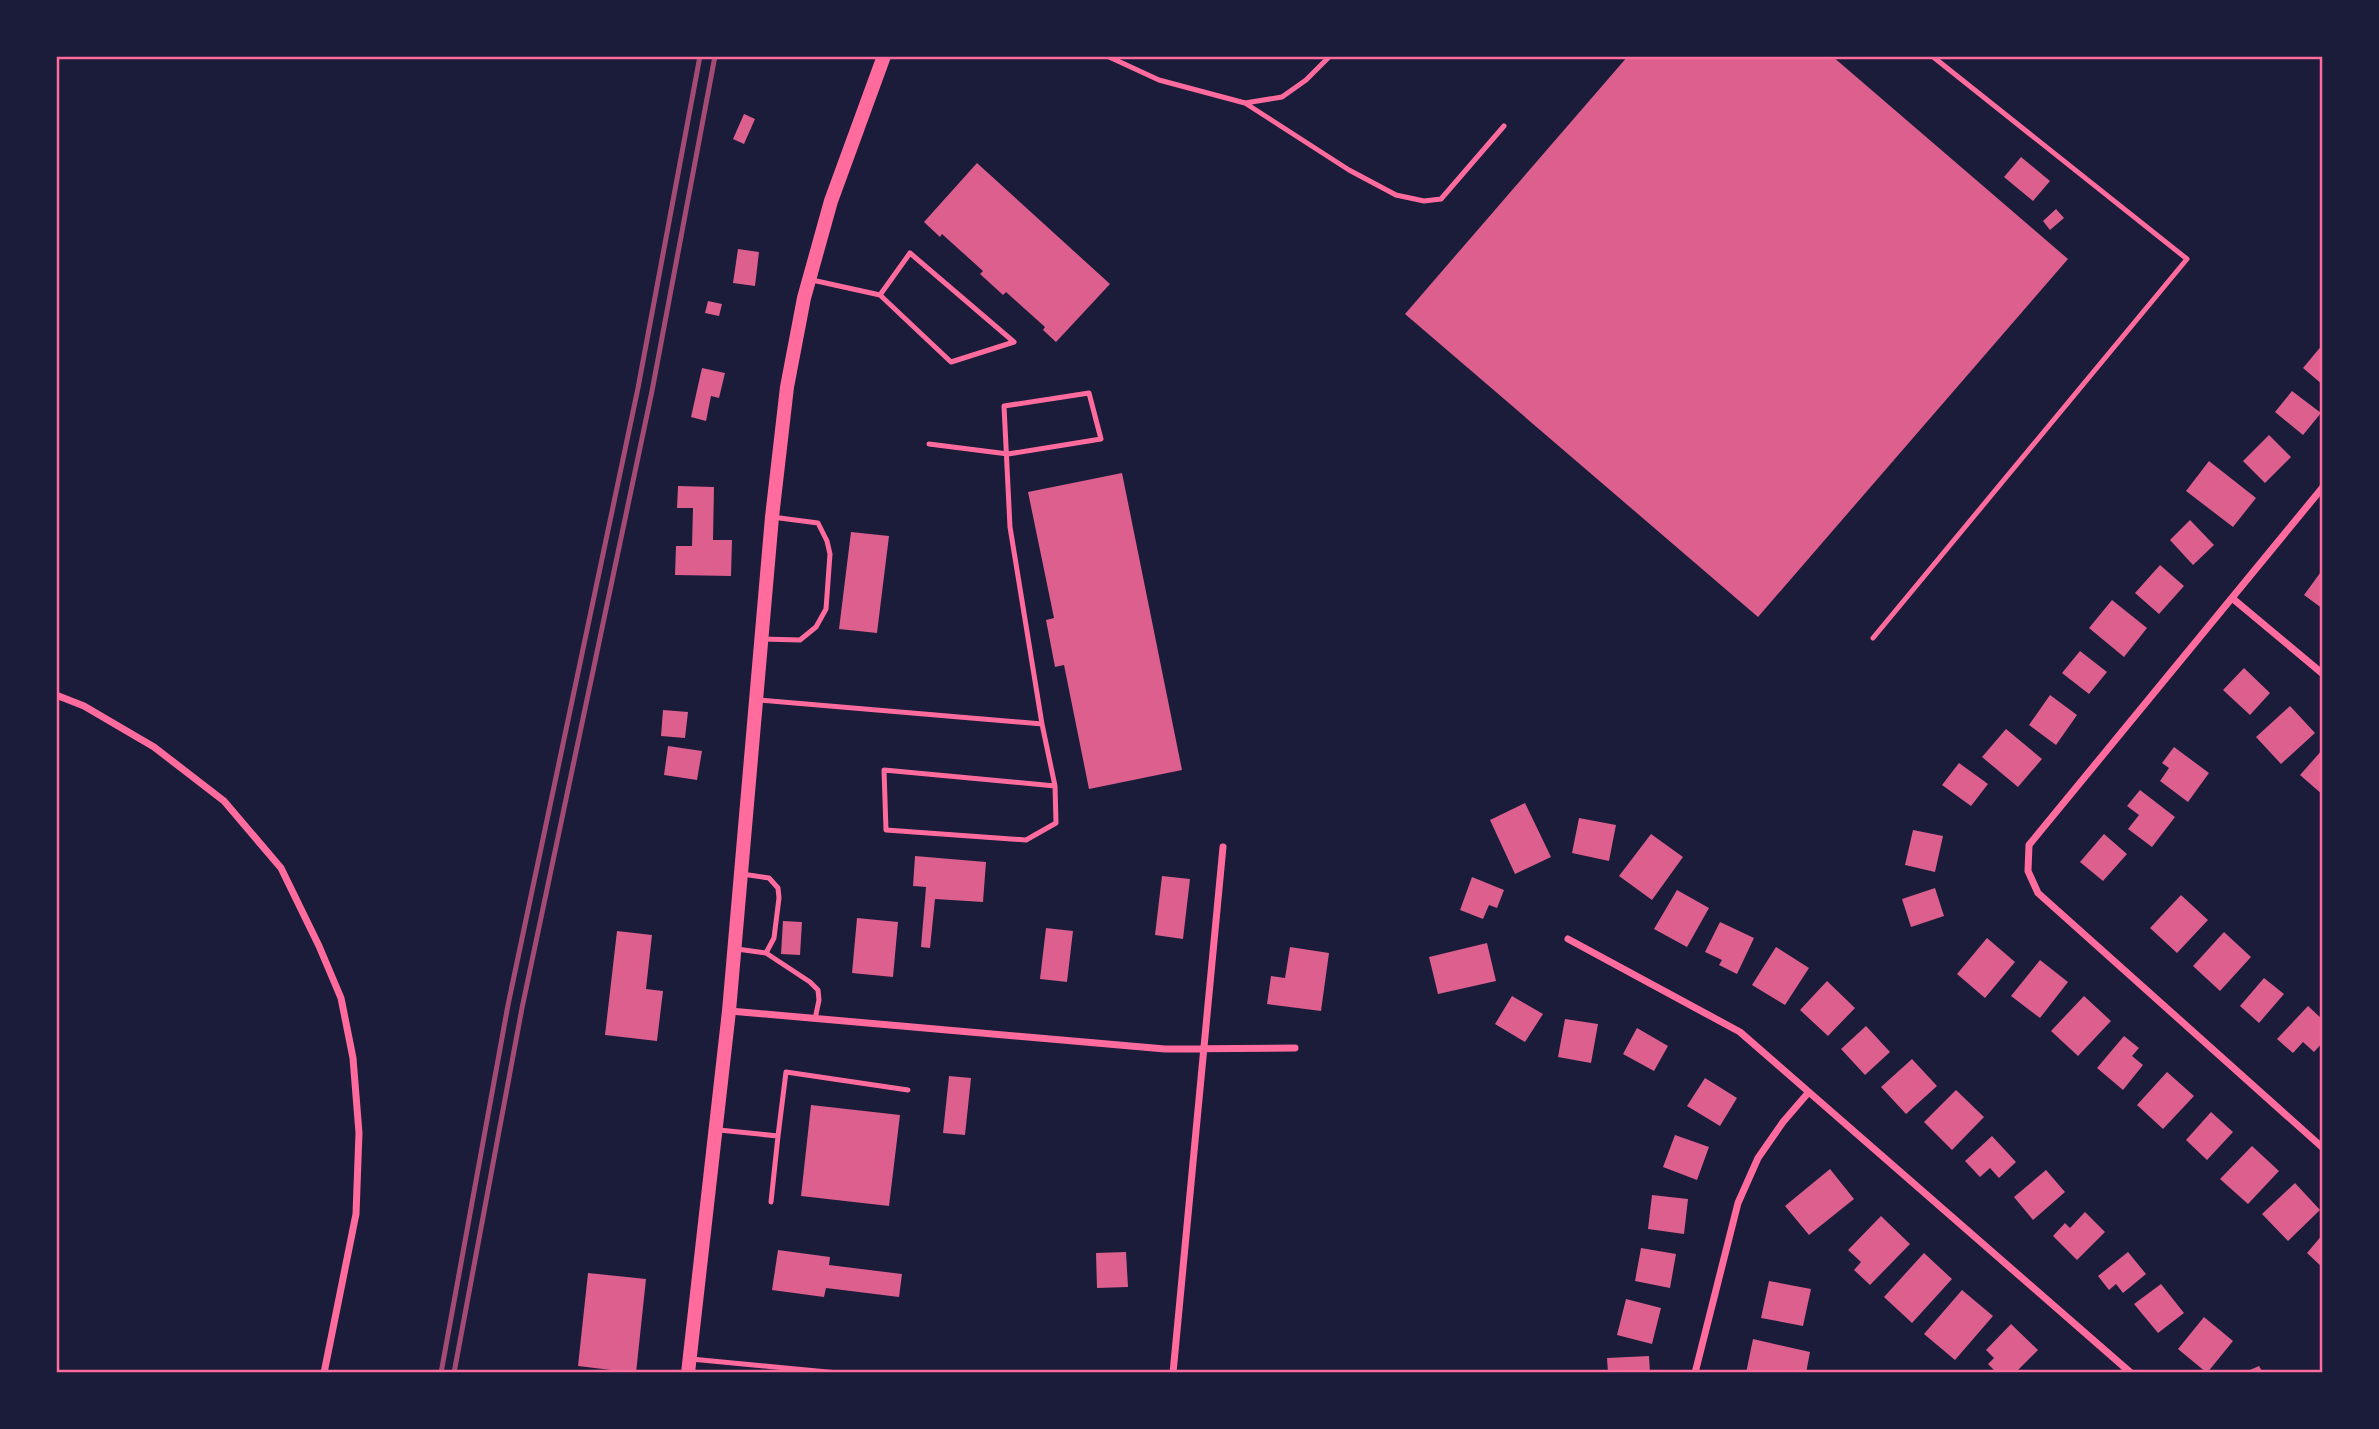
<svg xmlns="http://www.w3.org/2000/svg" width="2379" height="1429" viewBox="0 0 2379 1429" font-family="'PT Sans Narrow',sans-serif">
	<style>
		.building { fill: #dd5f8e }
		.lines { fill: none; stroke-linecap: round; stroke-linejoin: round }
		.service { stroke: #ff6b9d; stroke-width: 5 }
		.minor { stroke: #ff6b9d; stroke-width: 7 }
		.secondary { stroke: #ff6b9d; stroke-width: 14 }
		.rail { stroke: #a44b75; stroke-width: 5 }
		.neatline { fill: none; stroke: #ff6b9d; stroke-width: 2.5 }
	</style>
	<rect width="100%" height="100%" fill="#1b1b3a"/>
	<path class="building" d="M1628,56H1832L2068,259L1758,617L1405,314Z
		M744,114L755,119L744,144L733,139Z
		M2021,157L2050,181L2033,201L2004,177Z
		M977,163L1110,284L1056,342L1043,330L1045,327L1006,292L1003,295L980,274L983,271L942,234L940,237L924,222Z
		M2056,209L2064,218L2050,230L2043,221Z
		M738,249L759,252L755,286L733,283Z
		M708,301L722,304L719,316L705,313Z
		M2323,344V385L2303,368Z
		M702,368L725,373L719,398L711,396L706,421L691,417Z
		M2292,391L2321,413L2303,435L2275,412Z
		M2269,435L2291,457L2265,483L2243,461Z
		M2209,461L2256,498L2233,527L2186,491Z
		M1122,473L1182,770L1089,789L1064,665L1055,667L1046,620L1054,618L1028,492Z
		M678,486L714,487L713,540H732L731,576L675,575L676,546H692L693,508H677Z
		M2190,520L2214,545L2193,565L2170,540Z
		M851,532L889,536L877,633L839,629Z
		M2160,565L2184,586L2159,614L2135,593Z
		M2323,569V609L2304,595Z
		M2112,600L2147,628L2124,657L2089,628Z
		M2080,651L2107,672L2089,694L2062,673Z
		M2244,668L2270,693L2250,715L2223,690Z
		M2050,695L2077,715L2056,745L2029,725Z
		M2290,706L2315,733L2281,764L2256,737Z
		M663,710L688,712L685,738L661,736Z
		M2006,729L2042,759L2018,787L1982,757Z
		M668,746L702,751L697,780L664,775Z
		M2174,747L2209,773L2188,802L2160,781L2169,768L2162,763Z
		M2323,749V795L2300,775Z
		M1959,763L1988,784L1971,806L1942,785Z
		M2140,790L2175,817L2152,847L2128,829L2139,815L2127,806Z
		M1525,803L1551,857L1515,874L1490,820Z
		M1579,818L1616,825L1609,861L1572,853Z
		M1913,830L1943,836L1935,872L1905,865Z
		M1651,834L1683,857L1652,900L1619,876Z
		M2104,834L2127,854L2103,881L2080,862Z
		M915,856L986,862L983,902L935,899L930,948L921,947L926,887L913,886Z
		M1162,876L1190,879L1183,939L1155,935Z
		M1472,877L1504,890L1497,908L1489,905L1483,919L1460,910Z
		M1935,888L1944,916L1911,927L1902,899Z
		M1677,890L1709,908L1687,947L1654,929Z
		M2181,895L2208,920L2177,953L2150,928Z
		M857,918L898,922L893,977L852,973Z
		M783,921L802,922L800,955L781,954Z
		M1720,922L1754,938L1737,974L1719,965L1722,960L1705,952Z
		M1046,928L1073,931L1067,982L1040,979Z
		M617,931L652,935L646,989L663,991L657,1041L605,1035Z
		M2224,932L2251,957L2220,991L2193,966Z
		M1987,938L2015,962L1985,998L1957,974Z
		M1487,943L1496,981L1438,994L1429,957Z
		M1290,947L1329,953L1321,1011L1267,1004L1271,976L1285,978Z
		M1776,947L1809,968L1785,1005L1752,985Z
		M2040,960L2068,982L2040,1018L2011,996Z
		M2264,978L2284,994L2259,1023L2240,1006Z
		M1827,981L1855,1008L1828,1036L1800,1010Z
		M1512,996L1543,1014L1525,1042L1495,1024Z
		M2084,996L2111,1021L2078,1056L2051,1031Z
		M2308,1006L2323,1020V1042L2314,1052L2303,1042L2293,1053L2277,1039Z
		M1565,1019L1598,1024L1591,1063L1558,1057Z
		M1866,1026L1890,1052L1865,1075L1841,1049Z
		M1637,1028L1668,1046L1654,1071L1623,1054Z
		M2124,1036L2139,1048L2132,1056L2143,1065L2123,1090L2097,1068Z
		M1912,1059L1937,1086L1906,1114L1881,1087Z
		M2167,1072L2194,1096L2163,1129L2137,1105Z
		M949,1076L971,1078L965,1135L943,1133Z
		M1705,1078L1737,1098L1720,1126L1687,1106Z
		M1956,1090L1984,1117L1952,1150L1924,1122Z
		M811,1105L900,1115L889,1206L801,1196Z
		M2211,1112L2233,1132L2207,1160L2186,1140Z
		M1675,1135L1709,1147L1697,1180L1663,1167Z
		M1992,1136L2016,1162L1999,1178L1990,1168L1980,1177L1965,1161Z
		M2252,1146L2279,1171L2248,1204L2220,1179Z
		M1830,1169L1854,1199L1809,1235L1785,1206Z
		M2046,1170L2065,1192L2033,1220L2014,1197Z
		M2295,1183L2320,1210L2288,1241L2262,1214Z
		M1652,1195L1688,1199L1684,1234L1648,1229Z
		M2085,1212L2105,1232L2077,1260L2053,1236L2065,1223L2070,1228Z
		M1881,1216L1910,1244L1870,1285L1854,1270L1861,1262L1848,1250Z
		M2323,1234V1268L2307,1253Z
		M1641,1248L1676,1254L1670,1288L1635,1281Z
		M778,1250L830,1257L829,1265L902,1274L899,1297L826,1288L824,1297L772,1290Z
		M1126,1252L1128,1287L1097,1288L1096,1253Z
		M2128,1252L2146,1274L2123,1293L2116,1284L2109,1290L2098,1276Z
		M1924,1253L1952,1279L1912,1323L1884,1297Z
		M588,1273L646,1279L636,1373L578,1366Z
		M1769,1281L1811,1289L1803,1326L1761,1318Z
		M2161,1284L2184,1313L2158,1333L2134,1304Z
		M1962,1290L1993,1316L1955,1360L1924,1334Z
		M1626,1299L1661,1308L1652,1344L1617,1335Z
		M2204,1317L2233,1341L2207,1373L2178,1349Z
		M2011,1324L2038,1350L2015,1373H1997L1988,1364L1994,1358L1986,1350Z
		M1753,1339L1810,1352L1806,1373H1746Z
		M1649,1356L1650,1373H1608L1607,1358Z
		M2259,1366L2263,1373H2243Z"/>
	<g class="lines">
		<path class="service" d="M1107,56L1159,80L1245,103L1282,97L1306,80L1330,56
			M1245,103L1349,170L1396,195L1424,201L1441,199L1504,126
			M812,280L880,295L951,362L1014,342
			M880,295L910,253L1014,342
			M1873,638L2187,259L1932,56
			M762,639L800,640L816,627L826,609L830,554L827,541L818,523L772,517
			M759,700L1042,724L1010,527L1004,406L1089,393L1101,439L1008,454L929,444
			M1042,724L1055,786L1056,823L1026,840L886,830L884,770L1055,786
			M742,874L769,878L778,888L779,898L774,938L766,953
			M737,949L766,953L810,982L818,990L819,1000L815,1019
			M719,1130L778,1136L786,1072L908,1090
			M771,1202L778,1136
			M691,1359L838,1373"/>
		<path class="minor" d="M2323,487L2029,845L2028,871L2038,893L2323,1148
			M2232,598L2323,674
			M56,695L84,706L154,747L224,801L281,868L319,946L341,998L353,1058L359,1133L356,1214L324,1373
			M1568,939L1740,1032L2131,1373
			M730,1011L1165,1049L1295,1048
			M1173,1373L1223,847
			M1695,1373L1738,1203L1758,1158L1783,1122L1808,1093"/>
		<path class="secondary" d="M688,1373L729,1011L772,517L787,387L804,298L831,201L884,56"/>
		<path class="rail" d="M441,1373L508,1005L638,388L700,56
			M454,1373L522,1008L652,391L715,56"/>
	</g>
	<rect width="2379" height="1429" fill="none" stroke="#1b1b3a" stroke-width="116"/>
	<rect x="58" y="58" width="2263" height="1313" class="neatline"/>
</svg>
